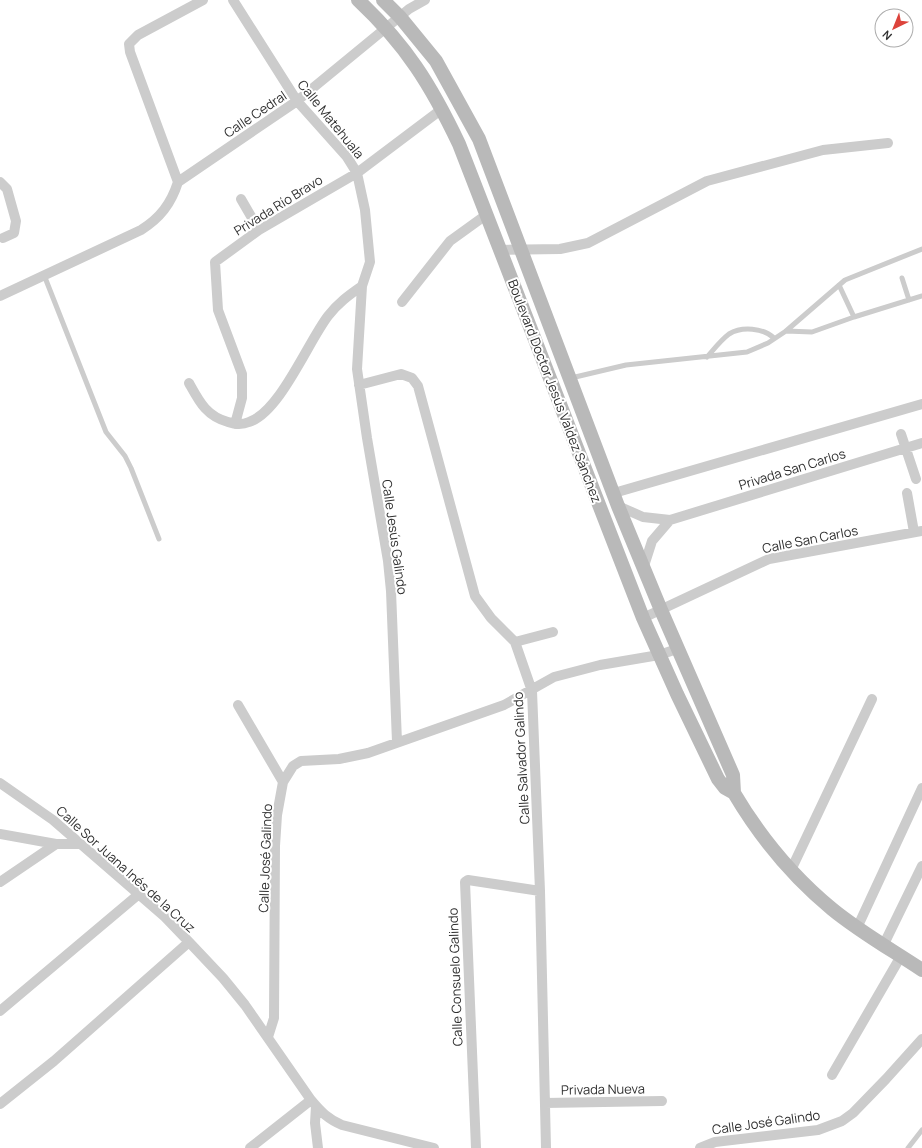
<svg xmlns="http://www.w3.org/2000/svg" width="922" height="1148" viewBox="0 0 922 1148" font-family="Manrope,sans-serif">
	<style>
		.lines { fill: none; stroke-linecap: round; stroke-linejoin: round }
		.lane { stroke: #ccc; stroke-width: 5 }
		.street { stroke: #ccc; stroke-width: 10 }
		.secondary { stroke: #b9b9b9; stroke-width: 14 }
		.labels { text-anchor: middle; stroke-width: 4; stroke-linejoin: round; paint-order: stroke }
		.street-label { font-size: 13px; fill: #2f2f2f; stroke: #fff }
	</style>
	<rect width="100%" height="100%" fill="#fff"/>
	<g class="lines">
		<path class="lane" d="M44,275L106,432L125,456L131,468L159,539
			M902,278L909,300
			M839,285L854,317L922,296
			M786,331L812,332L854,317
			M707,357C714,349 721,340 729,334C742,326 763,328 774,338
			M571,378L626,365L747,352L768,343L786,331L845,280L922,249
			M908,1148L922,1130"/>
		<path class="street" d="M233,0L297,101L347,157L357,173L365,210L370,262L362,286L357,369L367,438L388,561L391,591L397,742
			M0,182L7,189L16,221L14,233L3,238
			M178,182L297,101L409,9L425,0
			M178,182L130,52L129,44L138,35L203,0
			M241,199L259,230
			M499,250L560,249L588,243L707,181L823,150L888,143
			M0,296L141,230C160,218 171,204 178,182
			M402,302L450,241L486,215
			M189,383C199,401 206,416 228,422C234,424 242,425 249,422C280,412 308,342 328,316C338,303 349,295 362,286
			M359,385L401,374L412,378L418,386L475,596L491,618L515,642L532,691L540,891L546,1148
			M235,424L242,398V374L218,310L215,262L259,230L357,173L442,109
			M901,434L916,479
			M614,493L922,404
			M907,493L914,532
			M618,506L643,517L670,520L922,443
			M644,566L652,541L670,520
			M643,618L769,559L922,531
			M515,642L553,632
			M238,705L283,782
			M0,783L53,820L165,917L189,942L223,978L245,1005L311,1100C321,1112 328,1119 342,1125L434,1148
			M0,834L56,844H79
			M791,870L872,699
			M0,882L56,844
			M857,928L922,788
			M884,944L922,866
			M0,1011L139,894
			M268,1037L274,1018L275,846L277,815L283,782L293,766L301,761L339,759L368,753L504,705L554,677L600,665L659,655L677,649
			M832,1075L901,956
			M545,1103L662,1101
			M0,1104L54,1061L189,942
			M316,1106L315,1123L318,1148
			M250,1148L311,1100
			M476,1148L465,882L468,880L540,891
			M700,1148L715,1142L818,1130L842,1121L853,1113L886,1079L922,1039"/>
		<path class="secondary" d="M358,0C406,45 431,85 459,144L643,618L677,694L718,779L725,788L734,793C760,837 792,876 832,909C860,932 892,950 922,970
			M383,0L400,17L436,61L479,139L618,506L661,610L733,775L734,793"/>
	</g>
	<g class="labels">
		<g class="street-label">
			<text transform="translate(255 114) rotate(-34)" y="5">Calle Cedral</text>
			<text transform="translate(331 119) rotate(51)" y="5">Calle Matehuala</text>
			<text transform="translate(278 205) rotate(-32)" y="5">Privada Río Bravo</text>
			<text transform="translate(555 391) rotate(69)" y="5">Boulevard Doctor Jesús Valdez Sánchez</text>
			<text transform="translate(792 469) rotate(-17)" y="5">Privada San Carlos</text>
			<text transform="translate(395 537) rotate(82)" y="5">Calle Jesús Galindo</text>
			<text transform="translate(810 539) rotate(-11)" y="5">Calle San Carlos</text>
			<text transform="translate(521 758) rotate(-93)" y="5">Calle Salvador Galindo</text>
			<text transform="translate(265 858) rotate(-88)" y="5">Calle José Galindo</text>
			<text transform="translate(126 869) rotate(42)" y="5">Calle Sor Juana Inés de la Cruz</text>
			<text transform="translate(455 977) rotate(-92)" y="5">Calle Consuelo Galindo</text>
			<text transform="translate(603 1089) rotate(-1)" y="5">Privada Nueva</text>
			<text transform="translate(766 1122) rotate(-8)" y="5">Calle José Galindo</text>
		</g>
	</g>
	<g transform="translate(894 28) rotate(223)"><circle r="19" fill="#ffffff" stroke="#acacac"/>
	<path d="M0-3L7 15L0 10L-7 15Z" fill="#dc433b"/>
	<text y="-6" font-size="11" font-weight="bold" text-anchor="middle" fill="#2f2f2f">N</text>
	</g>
</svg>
